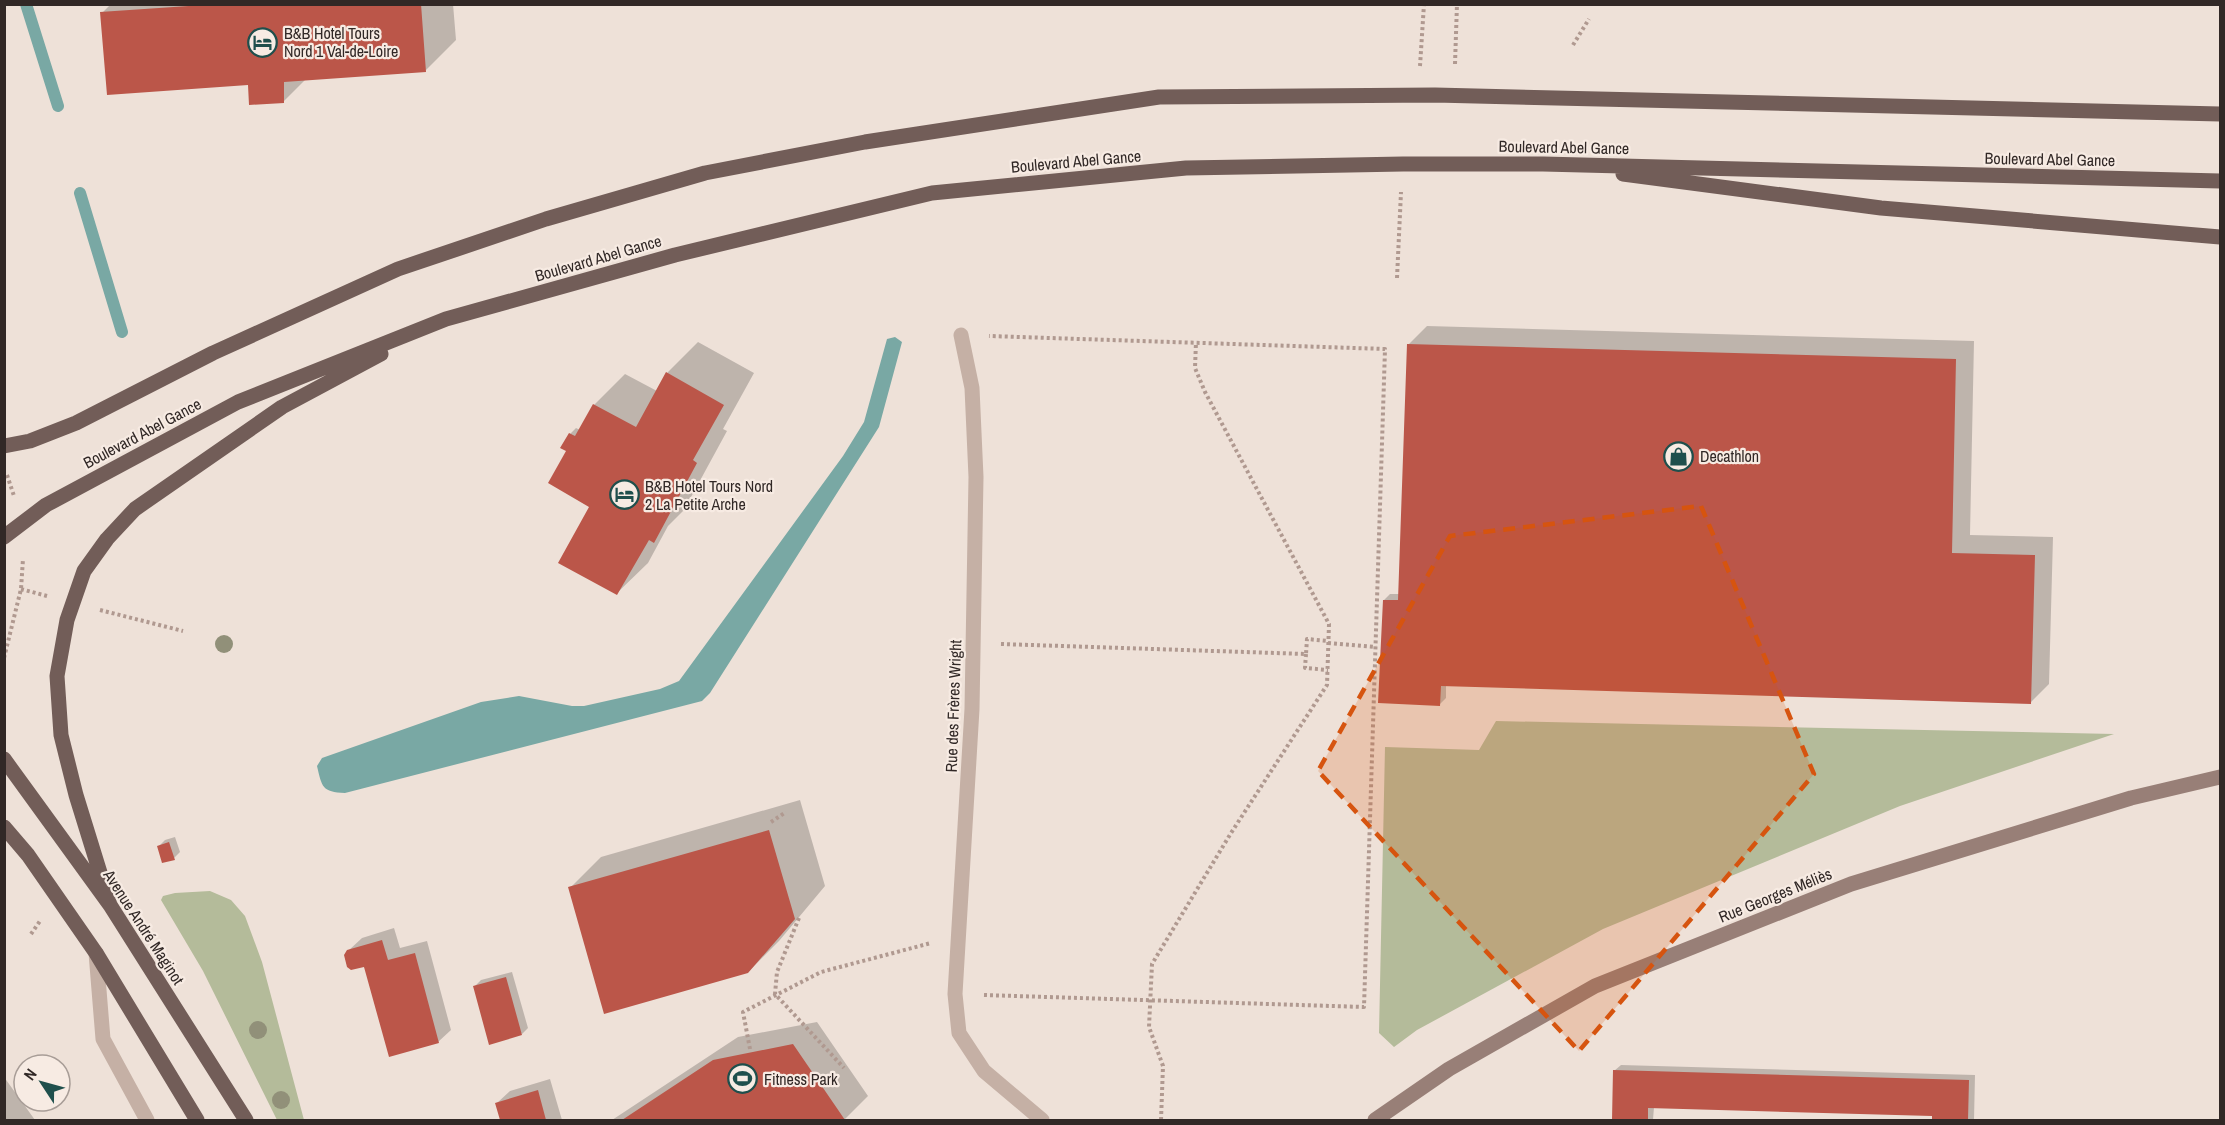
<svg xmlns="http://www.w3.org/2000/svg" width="2225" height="1125" viewBox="0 0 2225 1125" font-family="'Archivo Narrow',sans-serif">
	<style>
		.green { fill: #b4bb9a }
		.water { fill: #79a8a4 }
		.shadow { fill: #0003 }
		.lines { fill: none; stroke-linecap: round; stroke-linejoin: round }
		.stream { stroke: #79a8a4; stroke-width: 12 }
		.building { fill: #bb5649 }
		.path { stroke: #b09990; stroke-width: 4; stroke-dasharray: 3 3; stroke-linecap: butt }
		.lane { stroke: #c5b0a5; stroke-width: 15 }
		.secondary { stroke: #987f77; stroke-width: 15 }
		.primary { stroke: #725d58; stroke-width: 15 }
		.tree { fill: #919079 }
		.marked { fill: #d6540f; fill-opacity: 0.2; stroke: #d6540f; stroke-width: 4.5; stroke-dasharray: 12 8; stroke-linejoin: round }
		.labels { text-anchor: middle; stroke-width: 4.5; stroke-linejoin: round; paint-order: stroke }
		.poi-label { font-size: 16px; fill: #312826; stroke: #f7ebe3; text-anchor: start }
		.street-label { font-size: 16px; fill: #312826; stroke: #f7ebe3 }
	</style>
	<rect width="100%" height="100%" fill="#eee1d8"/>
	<path class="green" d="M1496,721L2114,734L1900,806L1603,929L1417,1030L1394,1047L1379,1033L1385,747L1479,750Z
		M210,891L231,900L245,916L262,962L304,1120H277L203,971L161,900L163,896L175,893Z"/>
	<path class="water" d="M895,337L902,342L879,427L710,693L702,701L345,793C322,792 322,787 317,766L322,758L481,702L519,696L572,706H584L660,689L679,681L843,456L864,422L887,339Z"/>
	<path class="shadow" d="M111,4H453L456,40L425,71L306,79L284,101L102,13Z
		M1427,326L1974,341L1970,535L2053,537L2049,684L2031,702L1446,684V698L1440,704L1384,600L1390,594H1401L1408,345Z
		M698,342L754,373L723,429L727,431L684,510L668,526L648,563L617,593L591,506L567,452L570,434L576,428L580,430L594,405L625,374L657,391L668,372Z
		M800,800L825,886L779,941L748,972L570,888L601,857Z
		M175,837L180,852L174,858L159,846L165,840Z
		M394,928L400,948L427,941L451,1030L438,1042L348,951L362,938Z
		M512,972L528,1028L522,1034L475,986L481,980Z
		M817,1022L868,1096L844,1120H612L738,1037Z
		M1621,1065L1975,1075L1974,1120H1933V1115L1654,1107L1653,1120H1613L1614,1071Z
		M4,1077L35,1120H4Z
		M550,1079L562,1120H502L497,1103L510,1091Z"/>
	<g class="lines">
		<path class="stream" d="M26,4L58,106
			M80,193L122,332"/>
	</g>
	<path class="building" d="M218,4H421L426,72L284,82V103L249,105L248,85L107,95L100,12Z
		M1407,344L1956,359L1952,553L2035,555L2031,704L1441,686L1440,706L1378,703L1383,600H1398Z
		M666,372L724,405L693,460L697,463L654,543L649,540L617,595L558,563L589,507L548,483L566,451L560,448L569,433L575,436L593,404L636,427Z
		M769,830L795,919L748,973L604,1014L568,887Z
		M169,842L175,860L162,863L157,846Z
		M382,940L388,960L415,953L439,1043L389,1057L364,967L351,970L347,967L344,955L347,950Z
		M506,977L522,1035L489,1045L473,986Z
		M793,1044L845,1120H622L713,1060Z
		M1613,1070L1969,1080L1968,1120H1932V1116L1648,1108V1120H1612Z
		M538,1090L546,1120H500L495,1103Z"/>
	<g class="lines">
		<path class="path" d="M1573,45L1589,19
			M1455,64L1457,4
			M1420,66L1424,4
			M1397,278L1401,192
			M7,475L14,496
			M21,589L47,596
			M100,610L183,631
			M1328,643L1376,647
			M1001,644L1306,654L1307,639L1328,641
			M1306,654L1305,668L1328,670
			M4,658L21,589L23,559
			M771,822L786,812
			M799,918L777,972L775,994L844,1068
			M31,934L40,921
			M984,995L1364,1007L1385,349L989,336
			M750,1049L743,1012L821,972L931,943
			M1161,1120L1163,1066L1149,1027L1152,964L1231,833L1327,685L1329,624L1205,392L1195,368L1196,342"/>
		<path class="lane" d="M961,335L972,388L976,477L972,709L955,994L959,1033L984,1071L1042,1120
			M96,953L103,1039L147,1120"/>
		<path class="secondary" d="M1375,1120L1449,1069L1595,986L1851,884L2131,798L2220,777"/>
		<path class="primary" d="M1623,174L1881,208L2220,237
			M4,446L30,441L76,423L213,353L398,269L546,219L705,173L865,142L1159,97L1435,95L2220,114
			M4,537L46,505L238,402L446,319L675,255L932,193L1186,168L1403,164H1543L2220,181
			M4,759L110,905L246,1120
			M4,827L28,855L96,953L197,1120
			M110,905L76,795L61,735L57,676L67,620L84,571L107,539L135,509L282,407L381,354"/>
	</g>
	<g class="tree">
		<circle cx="224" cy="644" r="9"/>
		<circle cx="258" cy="1030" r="9"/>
		<circle cx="281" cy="1100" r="9"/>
	</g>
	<path class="marked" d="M1701,506L1814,774L1579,1051L1318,771L1450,536Z"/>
	<defs>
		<symbol id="hotel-ring" viewBox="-11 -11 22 22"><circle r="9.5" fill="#f7ebe3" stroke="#1f4f4c" stroke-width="1.5"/><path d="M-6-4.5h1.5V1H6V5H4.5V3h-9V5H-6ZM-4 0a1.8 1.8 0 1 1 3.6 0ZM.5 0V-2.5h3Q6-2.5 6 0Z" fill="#1f4f4c"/></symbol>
		<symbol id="shop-ring" viewBox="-11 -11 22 22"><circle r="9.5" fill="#f7ebe3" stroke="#1f4f4c" stroke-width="1.5"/><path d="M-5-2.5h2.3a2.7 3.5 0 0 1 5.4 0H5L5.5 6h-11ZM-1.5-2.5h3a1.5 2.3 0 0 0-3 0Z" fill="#1f4f4c"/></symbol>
		<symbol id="stadium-ring" viewBox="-11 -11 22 22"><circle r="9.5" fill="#f7ebe3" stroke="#1f4f4c" stroke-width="1.5"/><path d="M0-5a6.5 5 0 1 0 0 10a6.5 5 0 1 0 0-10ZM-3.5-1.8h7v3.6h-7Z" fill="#1f4f4c"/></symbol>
	</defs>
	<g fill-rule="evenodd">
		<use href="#hotel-ring" x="246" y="26" width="33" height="33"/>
		<use href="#shop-ring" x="1662" y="440" width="33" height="33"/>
		<use href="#hotel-ring" x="608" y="478" width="33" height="33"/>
		<use href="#stadium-ring" x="726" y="1062" width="33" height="33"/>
	</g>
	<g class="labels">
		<g class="poi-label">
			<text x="284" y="39">B&amp;B Hotel Tours<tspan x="284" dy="18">Nord 1 Val-de-Loire</tspan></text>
			<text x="1700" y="462">Decathlon</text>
			<text x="645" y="492">B&amp;B Hotel Tours Nord<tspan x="645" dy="18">2 La Petite Arche</tspan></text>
			<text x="764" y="1085">Fitness Park</text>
		</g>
		<g class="street-label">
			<text transform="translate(1564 147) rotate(1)" y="6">Boulevard Abel Gance</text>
			<text transform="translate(2050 159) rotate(1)" y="6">Boulevard Abel Gance</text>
			<text transform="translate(1076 161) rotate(-5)" y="6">Boulevard Abel Gance</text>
			<text transform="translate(598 258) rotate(-16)" y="6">Boulevard Abel Gance</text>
			<text transform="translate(142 433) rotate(-28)" y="6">Boulevard Abel Gance</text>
			<text transform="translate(953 706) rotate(-88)" y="6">Rue des Frères Wright</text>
			<text transform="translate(1775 895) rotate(-22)" y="6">Rue Georges Méliès</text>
			<text transform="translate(144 927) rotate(57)" y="6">Avenue André Maginot</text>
		</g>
	</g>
	<rect width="2225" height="1125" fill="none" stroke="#312826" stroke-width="12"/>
	<g transform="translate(42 1083) rotate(306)"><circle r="28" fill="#f7ebe3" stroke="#a89d97" stroke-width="1.5"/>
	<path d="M0-4.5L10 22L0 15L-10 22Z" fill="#1f4f4c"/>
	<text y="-9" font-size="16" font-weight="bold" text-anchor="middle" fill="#312826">N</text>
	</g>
</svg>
